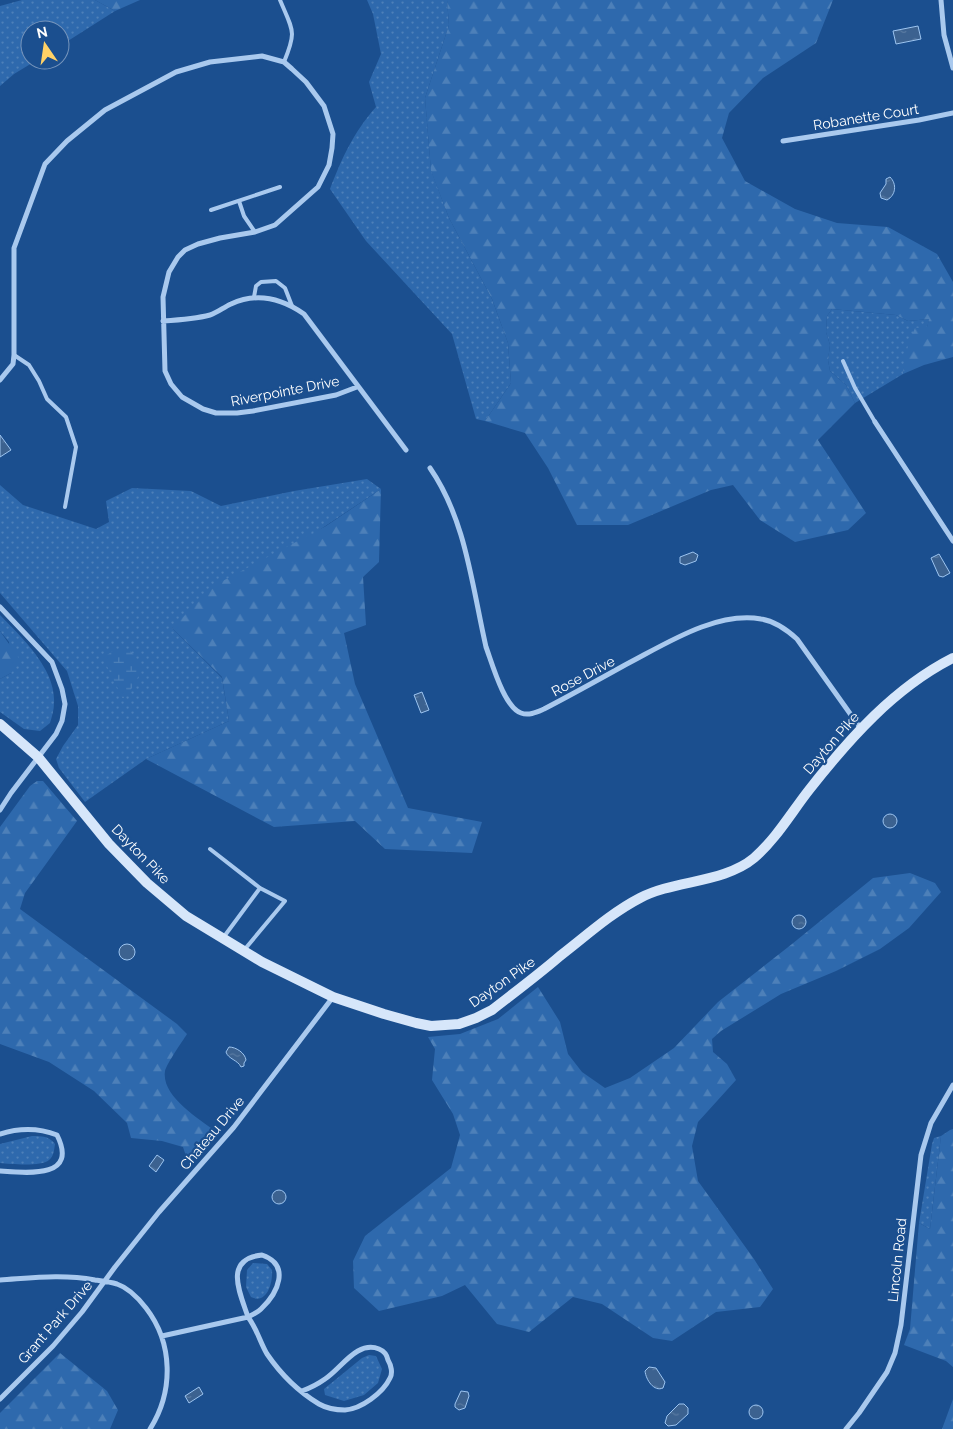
<svg xmlns="http://www.w3.org/2000/svg" width="953" height="1429" viewBox="0 0 953 1429" font-family="Raleway,sans-serif">
	<style>
		.grass { fill: url(#grass-dots) }
		.forest { fill: url(#forest-firs) }
		.wetland { fill: url(#wetland-marsh) }
		.water { fill: url(#water-ripples); stroke: #9cc4f0 }
		.lines { fill: none; stroke-linecap: round; stroke-linejoin: round }
		.lane { stroke: #a9c9ee; stroke-width: 4 }
		.street { stroke: #a9c9ee; stroke-width: 5 }
		.secondary { stroke: #d6e6fa; stroke-width: 10 }
		.labels { text-anchor: middle; stroke-width: 4.5; stroke-linejoin: round; paint-order: stroke }
		.street-label { font-size: 14px; fill: #fff; stroke: #1b4f8f }
	</style>
	<defs>
		<pattern id="grass-dots" width="8" height="8" patternUnits="userSpaceOnUse" patternTransform="scale(1.25)"><rect width="8" height="8" fill="#2e69ad"/><path d="M2 2h.1M6 6h.1" fill="none" stroke="#4d80b9" stroke-width="1.8" stroke-linecap="round"/></pattern>
		<pattern id="forest-firs" width="22" height="20" patternUnits="userSpaceOnUse" patternTransform="scale(1.25)"><rect width="22" height="20" fill="#2e69ad"/><path d="M5 1l3.5 6h-7zM16 11l3.5 6h-7z" fill="#4d80b9"/></pattern>
		<pattern id="wetland-marsh" width="20" height="14" patternUnits="userSpaceOnUse" patternTransform="scale(1.25)"><rect width="20" height="14" fill="#2e69ad"/><path d="M1 5h8M5 5V1M11 12h8M15 12V8" fill="none" stroke="#4d80b9"/></pattern>
		<pattern id="water-ripples" width="26" height="14" patternUnits="userSpaceOnUse" patternTransform="scale(1.25)"><rect width="26" height="14" fill="#3c6290"/><path d="M2 4q2-2 4 0t4 0M15 11q2-2 4 0t4 0" fill="none" stroke="#597aa1"/></pattern>
	</defs>
	<rect width="100%" height="100%" fill="#1b4f8f"/>
	<path class="grass" d="M22,0H95L115,11L60,46V30H30V60H37L14,74L0,86V6Z
		M367,0H447L449,25L425,98L431,170L449,218L492,299L508,343L511,383L485,421L476,419L452,334L366,241L330,189C342,158 353,133 376,107L369,82L381,54L373,14Z
		M832,309L896,315L908,321L929,319C927,339 904,351 903,374L855,403L846,385L830,371L828,360L830,345L826,332L827,316Z
		M367,479L381,489L172,628L222,678L229,721L146,759L85,802L59,768L56,759L63,746L78,725V706L67,671L0,593V485L23,505L96,529L109,522L106,501L132,488L191,491L221,506L294,491Z
		M0,615C22,638 56,669 54,703C54,710 52,716 50,723L40,731L24,729L0,712V679L11,673L9,642L0,631Z
		M32,1136C42,1136 49,1136 55,1144C54,1150 54,1156 49,1160C41,1167 11,1164 0,1163V1144Z
		M941,1136L930,1229L919,1223L932,1144L934,1138Z
		M253,1263L267,1264L272,1270C273,1283 267,1305 251,1297L246,1287L247,1270Z
		M369,1355L376,1356L382,1369L378,1383L364,1395L344,1401L325,1395L324,1389L362,1358Z"/>
	<path class="forest" d="M95,0H140L115,11Z
		M447,0H833L816,43L763,78L729,113L722,138L745,181L795,209L837,223L888,227L937,254L953,282V357L924,365L903,374C903,357 909,343 915,328L927,327L929,319L908,321L896,315L832,309L827,316L826,332L830,345L828,360L830,371L846,385L855,403L818,440L866,513L848,530L795,542L760,520L733,485L711,490L628,525H577L548,468L525,433L485,421L511,383L508,343L492,299L449,218L431,171L425,98L449,25Z
		M381,489L379,562L363,577L366,625L344,633L355,684L408,808L482,822L472,853L385,849L355,821L274,827L146,759L229,721L222,677L172,628L215,585L326,526Z
		M0,631L21,661L11,673L0,679Z
		M37,781H43L77,821L25,893L20,909L177,1024L187,1034C182,1042 167,1063 165,1071C161,1096 198,1118 215,1131L188,1162L183,1147L162,1141L131,1138L127,1123L94,1091L49,1062L0,1044V827L30,786Z
		M910,873L935,883L941,892L909,928L880,949L836,971L781,994L721,1031L712,1039L713,1052L727,1064L736,1080L698,1122L692,1146L698,1181L754,1259L773,1289L760,1307L716,1312L672,1341L653,1338L602,1304L573,1297L529,1332L497,1324L465,1285L442,1296L379,1311L354,1288L353,1261L365,1236L451,1168L460,1135L453,1114L432,1080L435,1049L428,1037L460,1034L498,1019L538,987L560,1022L568,1054L582,1072L605,1088L630,1078L674,1048L718,1002L792,944L873,878Z
		M953,1129V1367L946,1361L904,1345L910,1329L919,1223L930,1229L941,1136L950,1130Z
		M60,1353L107,1391L118,1410L110,1429H0V1413Z
		M953,1399V1429H942Z"/>
	<path class="wetland" d="M128,649C148,667 138,682 123,699L103,658L114,650Z"/>
	<path class="water" d="M918,26L921,39L896,44L893,31Z
		M890,177C897,184 896,195 887,200L881,198L880,193L886,184V179Z
		M0,435L11,450L0,457Z
		M693,552L698,555L696,561L685,565L680,563V557Z
		M939,554L950,573L943,577L939,576L931,558Z
		M422,692L429,710L421,713L414,695Z
		M883 821a7 7 0 1 1 14 0a7 7 0 1 1-14 0Z
		M792 922a7 7 0 1 1 14 0a7 7 0 1 1-14 0Z
		M119 952a8 8 0 1 1 16 0a8 8 0 1 1-16 0Z
		M229,1047C236,1047 245,1053 246,1060L244,1063V1066L241,1067C238,1060 228,1059 226,1052Z
		M157,1155L164,1160L156,1172L149,1166Z
		M272 1197a7 7 0 1 1 14 0a7 7 0 1 1-14 0Z
		M649,1367L656,1368L665,1382L663,1388C654,1392 646,1380 645,1371Z
		M199,1387L203,1394L189,1403L185,1396Z
		M461,1391L468,1392L469,1396L465,1408L459,1410L455,1407V1404Z
		M679,1404H684L688,1408V1414L676,1425L668,1426L665,1423L667,1416Z
		M749 1412a7 7 0 1 1 14 0a7 7 0 1 1-14 0Z"/>
	<g class="lines">
		<path class="lane" d="M280,0C293,31 297,31 284,62
			M239,201L244,216L255,232
			M211,210L280,187
			M254,297L256,286L261,282L276,281L285,288L292,306
			M14,355L29,365L39,381L47,399L66,417L76,447L65,507
			M843,361L855,388L875,422
			M210,849L260,888L285,901L245,949
			M223,938L260,888"/>
		<path class="street" d="M941,0L944,35L953,68
			M783,141L919,120L953,113
			M163,321C179,320 195,319 210,315C217,313 224,307 231,304C257,292 281,298 304,314L406,450
			M0,380L13,364L14,355V248L45,164L67,141L105,110L176,72L210,62L262,56L284,62L292,69L306,82L324,106L333,134L332,148L329,165L318,187L275,225L255,232L220,238L198,244L185,250L178,257L169,272L163,297L165,371L171,384L182,397L203,409L216,413H237L253,411L336,395L357,387
			M875,422L953,541
			M430,468C466,520 472,586 486,647C492,663 504,707 521,713C529,716 537,712 544,709C571,695 598,680 625,665C664,645 715,611 761,619C775,621 787,630 797,639L861,729
			M0,607L52,662L62,689L65,704L62,721L56,734L11,793L0,810
			M0,1134C19,1128 39,1128 57,1135C79,1179 27,1173 0,1171
			M262,1255C291,1265 278,1293 261,1309C258,1312 252,1315 248,1317C240,1293 223,1259 262,1255Z
			M0,1280C32,1278 62,1274 95,1280C102,1281 110,1282 117,1284C129,1288 139,1299 146,1308C173,1343 174,1391 150,1429
			M162,1336L248,1317C257,1329 260,1342 267,1354C280,1373 299,1392 319,1404C326,1408 337,1410 345,1410C361,1409 383,1393 390,1378C393,1373 391,1365 388,1360C387,1355 384,1351 379,1349C357,1340 341,1369 325,1379C318,1384 310,1388 302,1391
			M0,1399L53,1346L82,1312L115,1267L159,1212L234,1127L333,997
			M846,1429L859,1413L887,1372L895,1353L901,1325L921,1155L931,1123L953,1085"/>
		<path class="secondary" d="M0,724L38,757L109,844L147,883L186,916L262,962L333,997L384,1014L416,1023L431,1026L459,1024L476,1018L492,1010C515,992 538,975 560,956C586,936 611,913 640,898C674,880 724,883 754,858C776,839 791,813 809,790C849,739 894,688 953,658"/>
	</g>
	<g class="labels">
		<g class="street-label">
			<text transform="translate(866 117) rotate(-9)" y="5">Robanette Court</text>
			<text transform="translate(285 391) rotate(-11)" y="5">Riverpointe Drive</text>
			<text transform="translate(583 676) rotate(-28)" y="5">Rose Drive</text>
			<text transform="translate(831 743) rotate(-49)" y="5">Dayton Pike</text>
			<text transform="translate(141 854) rotate(46)" y="5">Dayton Pike</text>
			<text transform="translate(502 982) rotate(-35)" y="5">Dayton Pike</text>
			<text transform="translate(212 1133) rotate(-50)" y="5">Chateau Drive</text>
			<text transform="translate(897 1260) rotate(-84)" y="5">Lincoln Road</text>
			<text transform="translate(55 1322) rotate(-49)" y="5">Grant Park Drive</text>
		</g>
	</g>
	<g transform="translate(45 45) rotate(347)"><circle r="24" fill="#1b4f8f" stroke="#7695bc"/>
	<path d="M0-4L9 19L0 12L-9 19Z" fill="#ffd166"/>
	<text y="-8" font-size="14" font-weight="bold" text-anchor="middle" fill="#ffffff">N</text>
	</g>
</svg>
